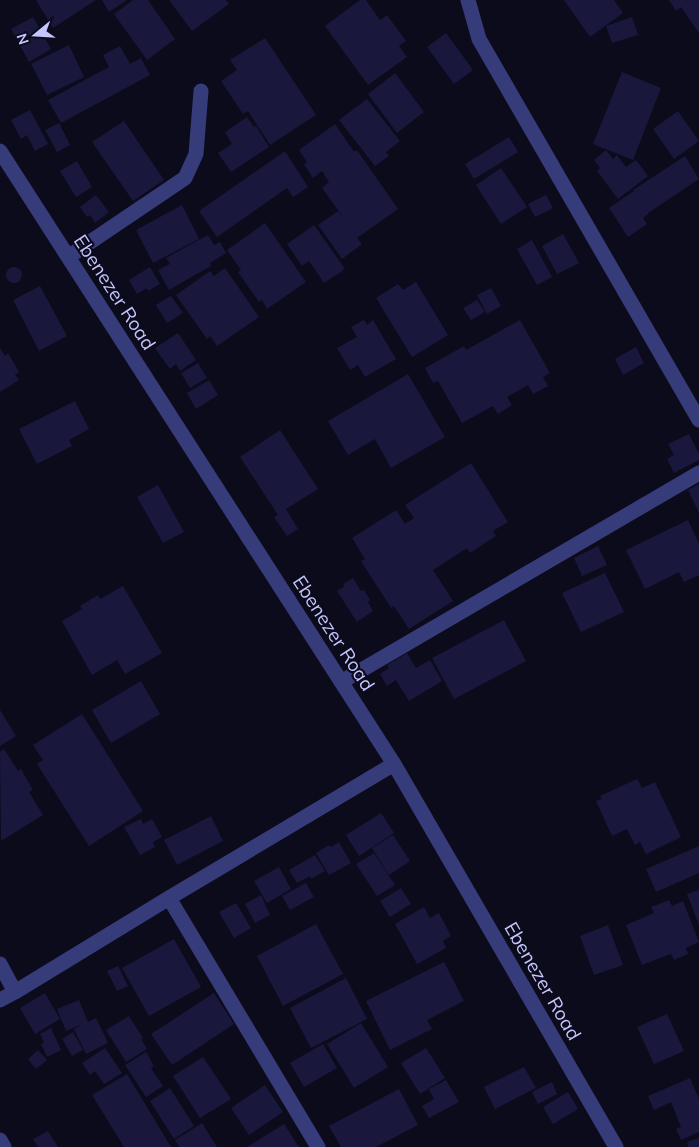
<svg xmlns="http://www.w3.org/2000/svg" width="699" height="1147" viewBox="0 0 699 1147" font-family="Mulish,sans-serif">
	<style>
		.building { fill: #1a173c }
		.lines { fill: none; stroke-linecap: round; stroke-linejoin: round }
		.minor { stroke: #363b7a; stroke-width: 15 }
		.labels { text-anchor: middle; stroke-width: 4.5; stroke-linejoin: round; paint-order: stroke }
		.street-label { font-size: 19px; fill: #c5c6ff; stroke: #0c0b1b }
	</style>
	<rect width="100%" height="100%" fill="#0c0b1b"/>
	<path class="building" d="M36,0H96L53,28Z
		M102,0H127L109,12Z
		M133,0H148L175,39L147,60L114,14Z
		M169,0H226L229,4L192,31Z
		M360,0H366L380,20L387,15L406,41L399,46L407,57L368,85L325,26Z
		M564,0H614L623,13L590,37Z
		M669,0H699V33L681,7L676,11Z
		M33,17L51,49L29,62L11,29Z
		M632,17L638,35L612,43L606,26Z
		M446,33L473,70L454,84L427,47Z
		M265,38L316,115L270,145L248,111L243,114L221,81L237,70L230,60Z
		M69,45L84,77L47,95L31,64Z
		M120,46L130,64L141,58L150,75L61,123L48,100L109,67L103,55Z
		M622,72L661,88L633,160L593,144Z
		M395,73L424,112L397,133L368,94Z
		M367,99L400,141L386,152L389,156L375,166L339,120Z
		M30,110L48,144L35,151L27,135L21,139L11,120Z
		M678,111L699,141L674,159L653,129Z
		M247,117L254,127L256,126L269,147L231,172L218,153L232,144L225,132Z
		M124,121L164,180L133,201L92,142Z
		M59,123L70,145L57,152L45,130Z
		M335,124L354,152L357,150L398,209L357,238L362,244L342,259L318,225L338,211L348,224L322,188L329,182L322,171L313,178L304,164L307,162L299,150Z
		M509,137L518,152L474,179L465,164Z
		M606,150L613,159L617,155L626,167L636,160L648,176L618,199L597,171L600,168L594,160Z
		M285,151L308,187L293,197L287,188L217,237L199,211Z
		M685,156L699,179L648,213V214L643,218L647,224L628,237L609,208L634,191L633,190Z
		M77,161L92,187L76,197L60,171Z
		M501,168L527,207L501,224L476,185Z
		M96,195L109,212L95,223L90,215L87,217L80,207Z
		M546,195L553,208L535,217L528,204Z
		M182,205L199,239L153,263L136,230Z
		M265,223L306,282L267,309L262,300L259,302L238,272L241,270L227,250Z
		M314,225L345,269L324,283L309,261L302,266L287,244Z
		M563,234L579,263L557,274L542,246Z
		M208,235L214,245L220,242L226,253L210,263L211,266L169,290L158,270L170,264L166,258Z
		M532,240L552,277L537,285L517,249Z
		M6 275a8 8 0 1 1 16 0a8 8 0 1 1-16 0Z
		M150,267L160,284L148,291L147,288L137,294L129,280Z
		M225,268L259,317L217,346L210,336L207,339L176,295L210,271L214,276Z
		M416,282L448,335L412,357L376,298L398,284L403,290Z
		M40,286L67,336L39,351L13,300Z
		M491,288L501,306L487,314L477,295Z
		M171,296L183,313L167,323L156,305Z
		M477,300L485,312L471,320L463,308Z
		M364,320L367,325L373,320L396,359L365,377L358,365L350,370L337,348L357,337L351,327Z
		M520,320L550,373L543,377L548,386L533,394L528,385L507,397L512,405L498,414L493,406L462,423L438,381L433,383L425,368L464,346L466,350Z
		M178,333L196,360L180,371L176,364L170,369L155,348Z
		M636,347L644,363L623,375L615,359Z
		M0,348L5,356L8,353L19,372L15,375L19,380L0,392Z
		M198,363L207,378L190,388L181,373Z
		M408,374L445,437L391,468L375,439L348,455L328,421Z
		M209,380L218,395L196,409L187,393Z
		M75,401L89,429L69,440L72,446L37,464L19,429Z
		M280,430L318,489L286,509L298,529L287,536L274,517L278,515L240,457Z
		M689,434L699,454V460L674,473L667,459L674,455L668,444Z
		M471,463L508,522L493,531L496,536L470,553L467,548L433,570L453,601L409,629L394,606L391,608L361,561L365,559L352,538L396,510L405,524L414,518L405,505Z
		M699,484V513L688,490Z
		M158,485L184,532L163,543L137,497Z
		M688,520L699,544V575L684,582L679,572L645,589L626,550Z
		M598,546L607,565L582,576L574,558Z
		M605,573L624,612L581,632L562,593Z
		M353,578L361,591L364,590L370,600L368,602L373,611L357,622L337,591L345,586L343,584Z
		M123,586L162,653L125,674L117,660L92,675L62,621L82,609L80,606L98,595L100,599Z
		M504,620L526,661L454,699L432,658Z
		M407,653L416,668L430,660L442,681L409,701L396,680L387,686L380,674L389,668L387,665Z
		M141,681L160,714L111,743L92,710Z
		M0,710L16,736L0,746Z
		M82,714L143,811L89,846L37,764L43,760L33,745Z
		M4,749L18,771L21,769L33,790L29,792L43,815L1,841L0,752Z
		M637,779L642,788L655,782L681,837L646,854L640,842L635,845L627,829L612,836L596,801L602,799L600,796Z
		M381,813L394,833L359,856L346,835Z
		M211,816L223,841L177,865L164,840Z
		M141,819L143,824L152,819L162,837L153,842L155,847L140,855L124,827Z
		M393,835L410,861L389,875L372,848Z
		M339,842L351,863L329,875L316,853L329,845L331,847Z
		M699,846V873L656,892L646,869Z
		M374,853L395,885L377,896L356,864Z
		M315,855L325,871L311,879L310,876L297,883L289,870Z
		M279,867L291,889L267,903L254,881Z
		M306,883L314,897L290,910L282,896Z
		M401,888L411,904L390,917L380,901Z
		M699,890V925L687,894Z
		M261,895L270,915L255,923L245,904Z
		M669,900L672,906L683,901L699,942L686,948L688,954L674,960L671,954L642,965L626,925L654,913L651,907Z
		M236,903L251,928L234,938L219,912Z
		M424,907L430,918L439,913L451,936L443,941L446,948L417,964L395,924Z
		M316,924L343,974L283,1006L257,956Z
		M608,925L623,965L594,975L580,936Z
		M174,939L201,987L149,1016L122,968Z
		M444,962L464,1001L427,1020L432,1029L390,1050L366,1001Z
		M118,966L128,986L117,991L107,971Z
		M346,978L367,1019L311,1048L290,1008Z
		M45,993L60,1019L35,1034L20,1008Z
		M214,993L234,1024L172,1065L151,1034Z
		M79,1000L88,1022L96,1018L108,1043L86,1054L74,1029L83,1024L66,1031L57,1009Z
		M667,1014L684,1051L654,1064L637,1027Z
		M129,1016L143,1038L141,1039L147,1049L126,1062L106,1030Z
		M361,1023L388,1067L354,1088L327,1044Z
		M51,1028L61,1050L47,1057L41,1044L44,1043L40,1034Z
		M73,1032L83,1050L72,1056L62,1039Z
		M323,1044L337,1068L304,1087L290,1063Z
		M105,1048L122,1073L104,1084L95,1071L90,1075L82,1063Z
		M426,1048L445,1078L420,1094L401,1063Z
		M38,1050L47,1060L36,1069L28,1059Z
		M146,1052L154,1066L151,1068L163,1086L146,1097L125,1065Z
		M203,1057L231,1099L200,1118L173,1076Z
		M524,1067L536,1088L495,1109L484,1087Z
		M127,1074L171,1147H124L92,1095Z
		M690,1078L699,1099V1132L681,1140L676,1129L681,1127L671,1102L654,1110L648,1096Z
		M446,1080L459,1102L429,1118L422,1106L434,1099L429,1089Z
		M552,1082L557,1094L538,1104L532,1092Z
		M265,1085L283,1112L249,1135L231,1108Z
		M170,1088L194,1126L174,1139L150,1101Z
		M399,1089L418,1125L376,1147H341L329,1126Z
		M568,1092L578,1109L553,1124L543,1107Z
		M202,1123L217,1147H179L175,1140Z
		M284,1124L299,1147H247Z
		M48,1131L58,1147H38L33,1139Z
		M699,1138V1147H688L687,1142Z"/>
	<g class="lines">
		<path class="minor" d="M468,0L479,39L699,420
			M0,151L394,764L616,1147
			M68,257L185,178L196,154L201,91
			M341,682L699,473
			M169,898L318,1147
			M0,964L15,992
			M0,1000L15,992L169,898L394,764
			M0,1140L4,1147"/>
	</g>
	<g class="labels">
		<g class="street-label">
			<text transform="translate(115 292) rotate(57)" y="7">Ebenezer Road</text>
			<text transform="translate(334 633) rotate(57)" y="7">Ebenezer Road</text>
			<text transform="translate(543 981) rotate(60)" y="7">Ebenezer Road</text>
		</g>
	</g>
	<g transform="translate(35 35) rotate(252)" stroke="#0c0b1b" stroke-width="4" paint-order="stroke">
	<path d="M0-4L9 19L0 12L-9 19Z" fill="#c5c6ff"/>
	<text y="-8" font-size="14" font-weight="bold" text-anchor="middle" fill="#c5c6ff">N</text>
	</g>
</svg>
